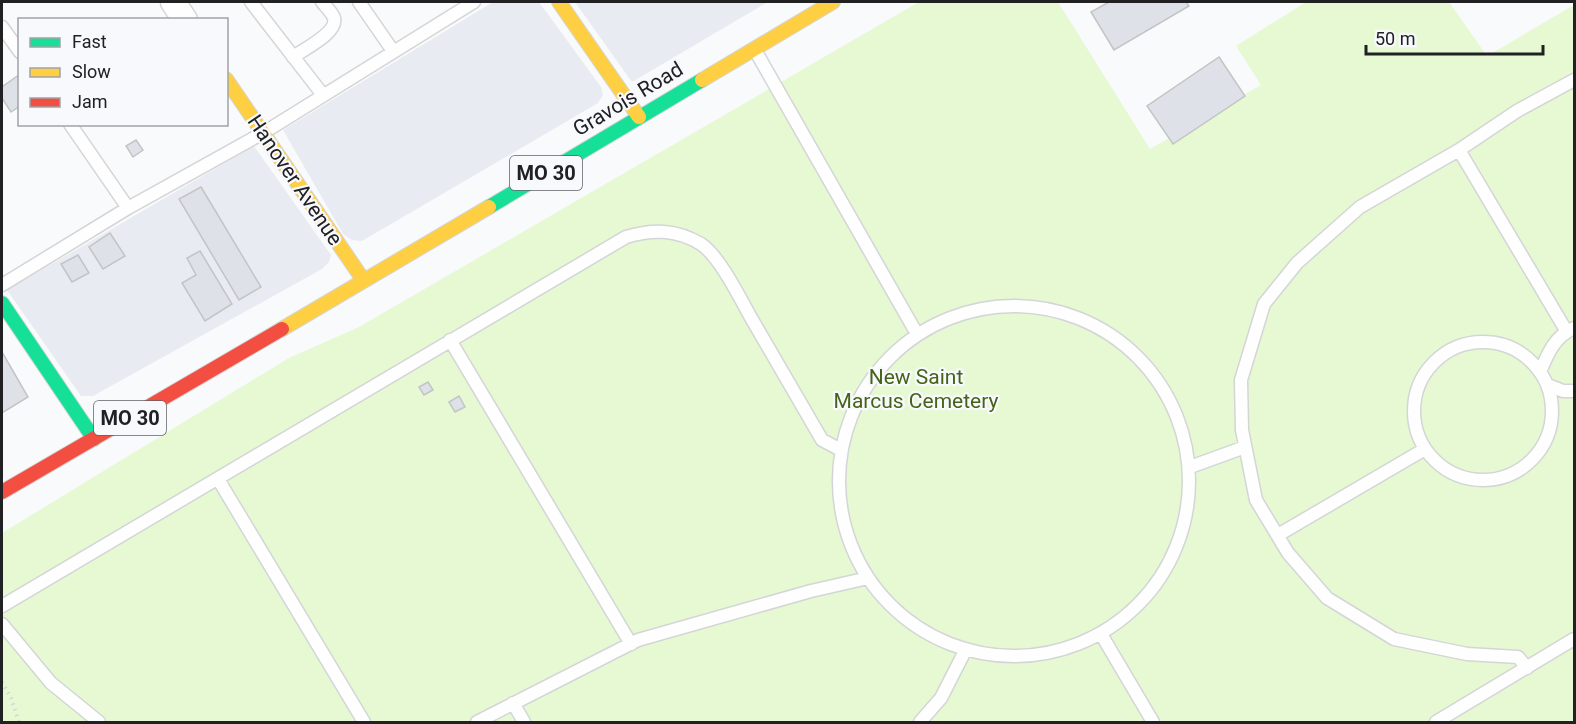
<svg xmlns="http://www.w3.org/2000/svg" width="1576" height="724" viewBox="0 0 1576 724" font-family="Roboto,sans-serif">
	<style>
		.built { fill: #e8ebf1 }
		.green { fill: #e6f9d3 }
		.building { fill: #dee2e8; stroke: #c2c4c5; stroke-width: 1.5 }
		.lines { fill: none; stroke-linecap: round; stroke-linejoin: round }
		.lane-casing { stroke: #d4d5d6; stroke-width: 15 }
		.street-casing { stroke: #d4d5d6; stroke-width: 27 }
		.fast-casing { stroke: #d4d5d6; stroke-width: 16 }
		.slow-casing { stroke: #d4d5d6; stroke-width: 16 }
		.jam-casing { stroke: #d4d5d6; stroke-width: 16 }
		.path { stroke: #d6d6d7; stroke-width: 4; stroke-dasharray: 1.5 4.5; stroke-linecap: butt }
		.lane { stroke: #fefeff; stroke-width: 12 }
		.street { stroke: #fefeff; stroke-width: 24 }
		.fast { stroke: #16e098; stroke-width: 14 }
		.slow { stroke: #ffcf43; stroke-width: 14 }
		.jam { stroke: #f24e42; stroke-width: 14 }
		.labels { text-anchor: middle; stroke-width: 4.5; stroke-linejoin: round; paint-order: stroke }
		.shield { fill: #f7f9fd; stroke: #616264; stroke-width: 1.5 }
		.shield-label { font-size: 20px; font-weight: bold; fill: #212123 }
		.street-label { font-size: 21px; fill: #212123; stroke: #f7f9fd }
		.park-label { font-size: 21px; fill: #466317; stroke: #f7f9fd }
	</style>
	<rect width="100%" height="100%" fill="#f8fafc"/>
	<path class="built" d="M493,2H539L601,87L603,95L598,103L362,241L352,240L343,234L283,130Z
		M575,2H768L632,82Z
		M254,146L331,255L329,262L322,269L93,396H81L7,290Z"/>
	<path class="green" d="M919,2H1058L1150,149L1261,85L1236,46L1306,2H1449L1487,56L1574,5V722H2V533L289,358L359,327Z"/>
	<path class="building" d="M1109,2H1186L1189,6L1114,50L1091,12Z
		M1219,57L1245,96L1173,144L1147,106Z
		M19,75L20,106L11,112L2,98V87Z
		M136,140L143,150L133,157L126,146Z
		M201,187L261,287L239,300L179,199Z
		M110,233L125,256L103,269L89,247Z
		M200,251L232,304L205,321L182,283L196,275L187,258Z
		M78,255L89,273L72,282L61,264Z
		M2,352L28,397L2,413Z
		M428,382L433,390L424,395L419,387Z
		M459,396L465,407L455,412L449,402Z"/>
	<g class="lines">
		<defs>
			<path id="lane" d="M251,2L323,95
				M359,2L393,51
				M2,27L20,52
				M755,50L917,334
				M293,57C304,49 338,33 334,18C332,12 325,6 322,2
				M70,124L128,208
				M1459,150L1567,332
				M2,285L128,208L263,133L474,2
				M839 481a175 175 0 1 1 350 0a175 175 0 1 1-350 0Z
				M450,340L631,644
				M1414 411a69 69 0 1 1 138 0a69 69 0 1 1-138 0Z
				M1540,372C1548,353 1555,336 1574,328
				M1548,385L1563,391H1574
				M1190,467L1245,447
				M218,479L364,722
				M1278,535L1425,449
				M2,606L626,237C652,229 676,229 701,244C719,256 739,296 750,316C774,357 798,398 822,440L841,450
				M2,624L51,683L99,722
				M1101,634L1153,722
				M1527,668L1518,657L1467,654L1394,639L1327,598L1288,553L1256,500L1242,430L1241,380L1264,304L1297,263L1360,207L1459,150L1517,111L1574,80
				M513,703L524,722
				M477,722L638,640L811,591L868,578
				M920,722L941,698L966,649
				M1436,722L1574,639"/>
			<path id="street" d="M173,2L185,20"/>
			<path id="fast" d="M489,207L702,80
				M2,303L94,439"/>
			<path id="slow" d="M559,2L639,117
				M226,79L364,281
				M702,80L833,2
				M282,329L489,207"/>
			<path id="jam" d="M2,492L282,329"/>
		</defs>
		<use href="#lane" class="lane-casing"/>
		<use href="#street" class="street-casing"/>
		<use href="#fast" class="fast-casing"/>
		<use href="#slow" class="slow-casing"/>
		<use href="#jam" class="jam-casing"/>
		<path class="path" d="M2,682L11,698L19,722"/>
		<use href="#lane" class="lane"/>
		<use href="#street" class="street"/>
		<use href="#fast" class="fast"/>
		<use href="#slow" class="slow"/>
		<use href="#jam" class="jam"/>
	</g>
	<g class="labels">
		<g class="shield">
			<rect x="510" y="156" width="72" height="34" rx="4.5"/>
			<rect x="94" y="401" width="72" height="34" rx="4.5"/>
		</g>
		<g class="shield-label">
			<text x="546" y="180">MO 30</text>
			<text x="130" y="425">MO 30</text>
		</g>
		<g class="street-label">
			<text transform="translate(628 99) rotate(-31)" y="7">Gravois Road</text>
			<text transform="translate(295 180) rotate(56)" y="7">Hanover Avenue</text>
		</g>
		<g class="park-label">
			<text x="916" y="384">New Saint<tspan x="916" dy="24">Marcus Cemetery</tspan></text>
		</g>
	</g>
	<rect width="1576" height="724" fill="none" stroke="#212123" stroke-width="6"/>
	<rect x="18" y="18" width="210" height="108" fill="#f7f9fd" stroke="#a1a3a6" stroke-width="1.5"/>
	<rect x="30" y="38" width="30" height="9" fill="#16e098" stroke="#a1a3a6" stroke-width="1.5"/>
	<text x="72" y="48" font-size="18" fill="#212123">Fast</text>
	<rect x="30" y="68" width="30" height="9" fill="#ffcf43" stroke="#a1a3a6" stroke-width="1.5"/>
	<text x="72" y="78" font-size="18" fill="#212123">Slow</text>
	<rect x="30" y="98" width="30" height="9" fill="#f24e42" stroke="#a1a3a6" stroke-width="1.5"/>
	<text x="72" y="108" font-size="18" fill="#212123">Jam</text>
	<path d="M1366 45v9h177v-9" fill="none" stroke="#212123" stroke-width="3"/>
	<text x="1375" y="45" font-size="18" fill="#212123" stroke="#f7f9fd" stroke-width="4.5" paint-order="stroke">50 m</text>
</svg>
